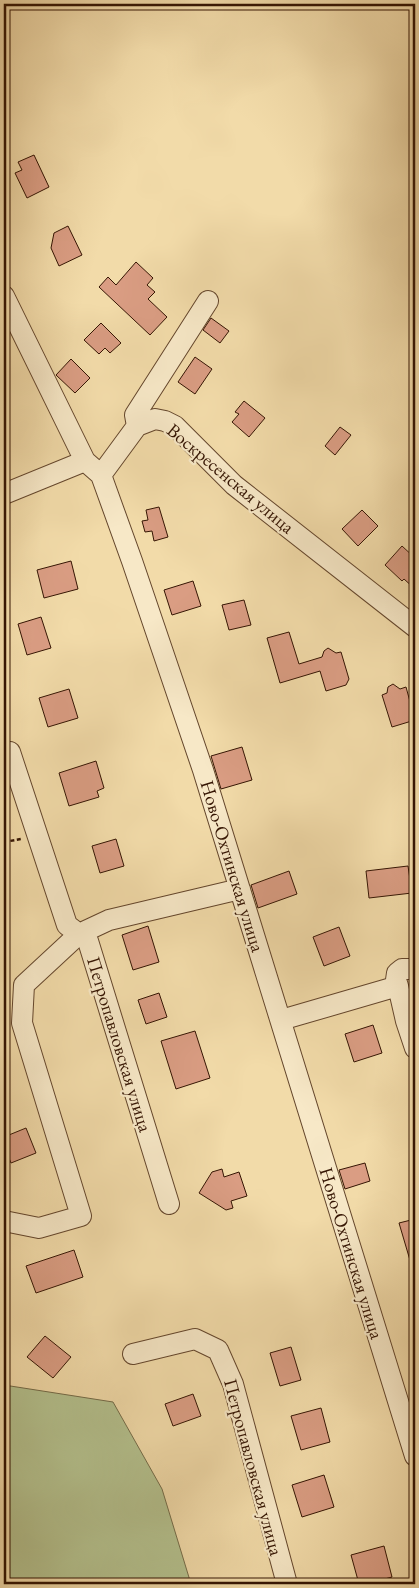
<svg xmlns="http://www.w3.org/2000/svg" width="419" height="1588" viewBox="0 0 419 1588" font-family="'EB Garamond',serif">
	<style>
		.green { fill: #b4c18e; stroke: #746b48 }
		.building { fill: #da9d83; stroke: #351503 }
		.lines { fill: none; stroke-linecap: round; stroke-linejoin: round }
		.minor-casing { stroke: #64462c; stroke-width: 22 }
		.path { stroke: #351503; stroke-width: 2.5; stroke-dasharray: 4 2.5; stroke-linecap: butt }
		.minor { stroke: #f7e8c7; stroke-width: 20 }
		.labels { text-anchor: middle; stroke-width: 4.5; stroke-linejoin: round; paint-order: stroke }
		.street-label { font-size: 19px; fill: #351503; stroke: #f7e8c7 }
	</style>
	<rect width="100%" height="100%" fill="#f2dba9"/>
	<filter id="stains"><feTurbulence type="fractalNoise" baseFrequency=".004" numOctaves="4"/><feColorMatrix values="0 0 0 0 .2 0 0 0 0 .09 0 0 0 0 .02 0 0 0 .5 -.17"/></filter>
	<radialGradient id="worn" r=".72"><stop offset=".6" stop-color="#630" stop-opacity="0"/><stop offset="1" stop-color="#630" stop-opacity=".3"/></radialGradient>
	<path class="green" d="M4,1385L113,1402L162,1489L191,1584H4Z"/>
	<path class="building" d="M34,155L49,187L27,198L15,173L22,170L18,162Z
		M68,226L82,255L59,266L51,248L54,233Z
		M136,262L153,278L147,285L155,292L148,299L167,317L150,335L99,287L108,277L116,285Z
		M211,318L229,331L220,343L203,330Z
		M101,323L121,343L110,353L105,348L99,354L84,340Z
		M195,357L212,369L195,394L178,382Z
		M71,359L90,378L75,393L56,375Z
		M244,401L265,418L249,437L232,422L239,414L235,412Z
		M340,427L351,435L335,455L325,446Z
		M159,507L168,537L154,541L152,531L145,532L142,521L148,520L146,510Z
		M362,510L378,526L358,546L342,529Z
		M402,546L415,558V589L404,579L402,581L385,565Z
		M71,561L78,589L44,598L37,570Z
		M193,581L201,606L172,615L164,590Z
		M244,600L251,625L229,630L222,605Z
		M41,617L51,648L27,655L18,624Z
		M289,632L299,664L322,657L324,651L328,648L336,653L341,652L349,679L346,685L326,691L320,671L280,683L267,638Z
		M393,684L400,689L406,687L415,720L392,727L382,695L387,693L388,687Z
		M69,689L78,718L48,727L39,698Z
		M242,747L252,780L221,789L211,756Z
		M96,761L104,788L97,791L99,797L69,806L59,773Z
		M116,839L124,866L100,873L92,846Z
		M408,866L412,893L369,898L366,871Z
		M289,871L297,894L258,908L251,885Z
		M148,926L159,962L133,970L122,935Z
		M339,927L350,956L324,966L313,937Z
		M159,993L167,1017L146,1024L138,1000Z
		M373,1025L382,1053L354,1062L345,1034Z
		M195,1031L210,1078L176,1089L161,1041Z
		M26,1128L36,1153L11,1163L4,1146V1137Z
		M365,1163L370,1181L345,1189L339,1170Z
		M222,1169L224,1177L239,1172L247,1196L231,1201L233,1208L226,1210L199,1193L212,1172Z
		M415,1219V1267H412L399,1223Z
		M74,1250L83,1277L36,1293L26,1266Z
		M45,1336L71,1357L53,1378L27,1357Z
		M291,1347L301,1380L280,1386L270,1353Z
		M193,1394L201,1416L173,1426L165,1404Z
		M321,1408L330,1442L301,1450L291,1416Z
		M324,1475L334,1507L302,1517L292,1485Z
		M384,1546L392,1577L366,1584H359L351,1555Z"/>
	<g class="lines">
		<defs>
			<path id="minor" d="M4,296L85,461L101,475L132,561L203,770L415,1456
				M137,426L135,415L208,301
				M101,475L137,426L155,419L165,421L175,426L234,485L415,627
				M4,494L85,461
				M10,752L67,925L88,941L169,1204
				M398,986L406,1021L415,1048
				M281,1020L398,986L396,980L397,973L402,969H415
				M4,1221L39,1228L81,1216L22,1023L24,985L79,934L109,920L240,889
				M133,1354L195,1339L218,1350L233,1384L287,1584"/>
		</defs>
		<use href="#minor" class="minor-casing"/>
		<path class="path" d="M4,842L21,839"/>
		<use href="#minor" class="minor"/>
	</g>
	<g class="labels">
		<g class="street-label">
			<text transform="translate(231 478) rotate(40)" y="7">Воскресенская улица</text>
			<text transform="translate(233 866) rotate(73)" y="7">Ново-Охтинская улица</text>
			<text transform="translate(120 1044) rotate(73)" y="7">Петропавловская улица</text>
			<text transform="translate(352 1253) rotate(73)" y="7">Ново-Охтинская улица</text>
			<text transform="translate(254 1467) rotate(75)" y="7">Петропавловская улица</text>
		</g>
	</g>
	<rect width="419" height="1588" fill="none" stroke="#f2dba9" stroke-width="20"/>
	<rect x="5" y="5" width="409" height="1578" fill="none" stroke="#351503" stroke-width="2.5"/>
	<rect x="10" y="10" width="399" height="1568" fill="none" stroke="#351503"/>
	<rect width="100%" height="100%" filter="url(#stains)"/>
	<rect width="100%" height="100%" fill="url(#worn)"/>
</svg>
